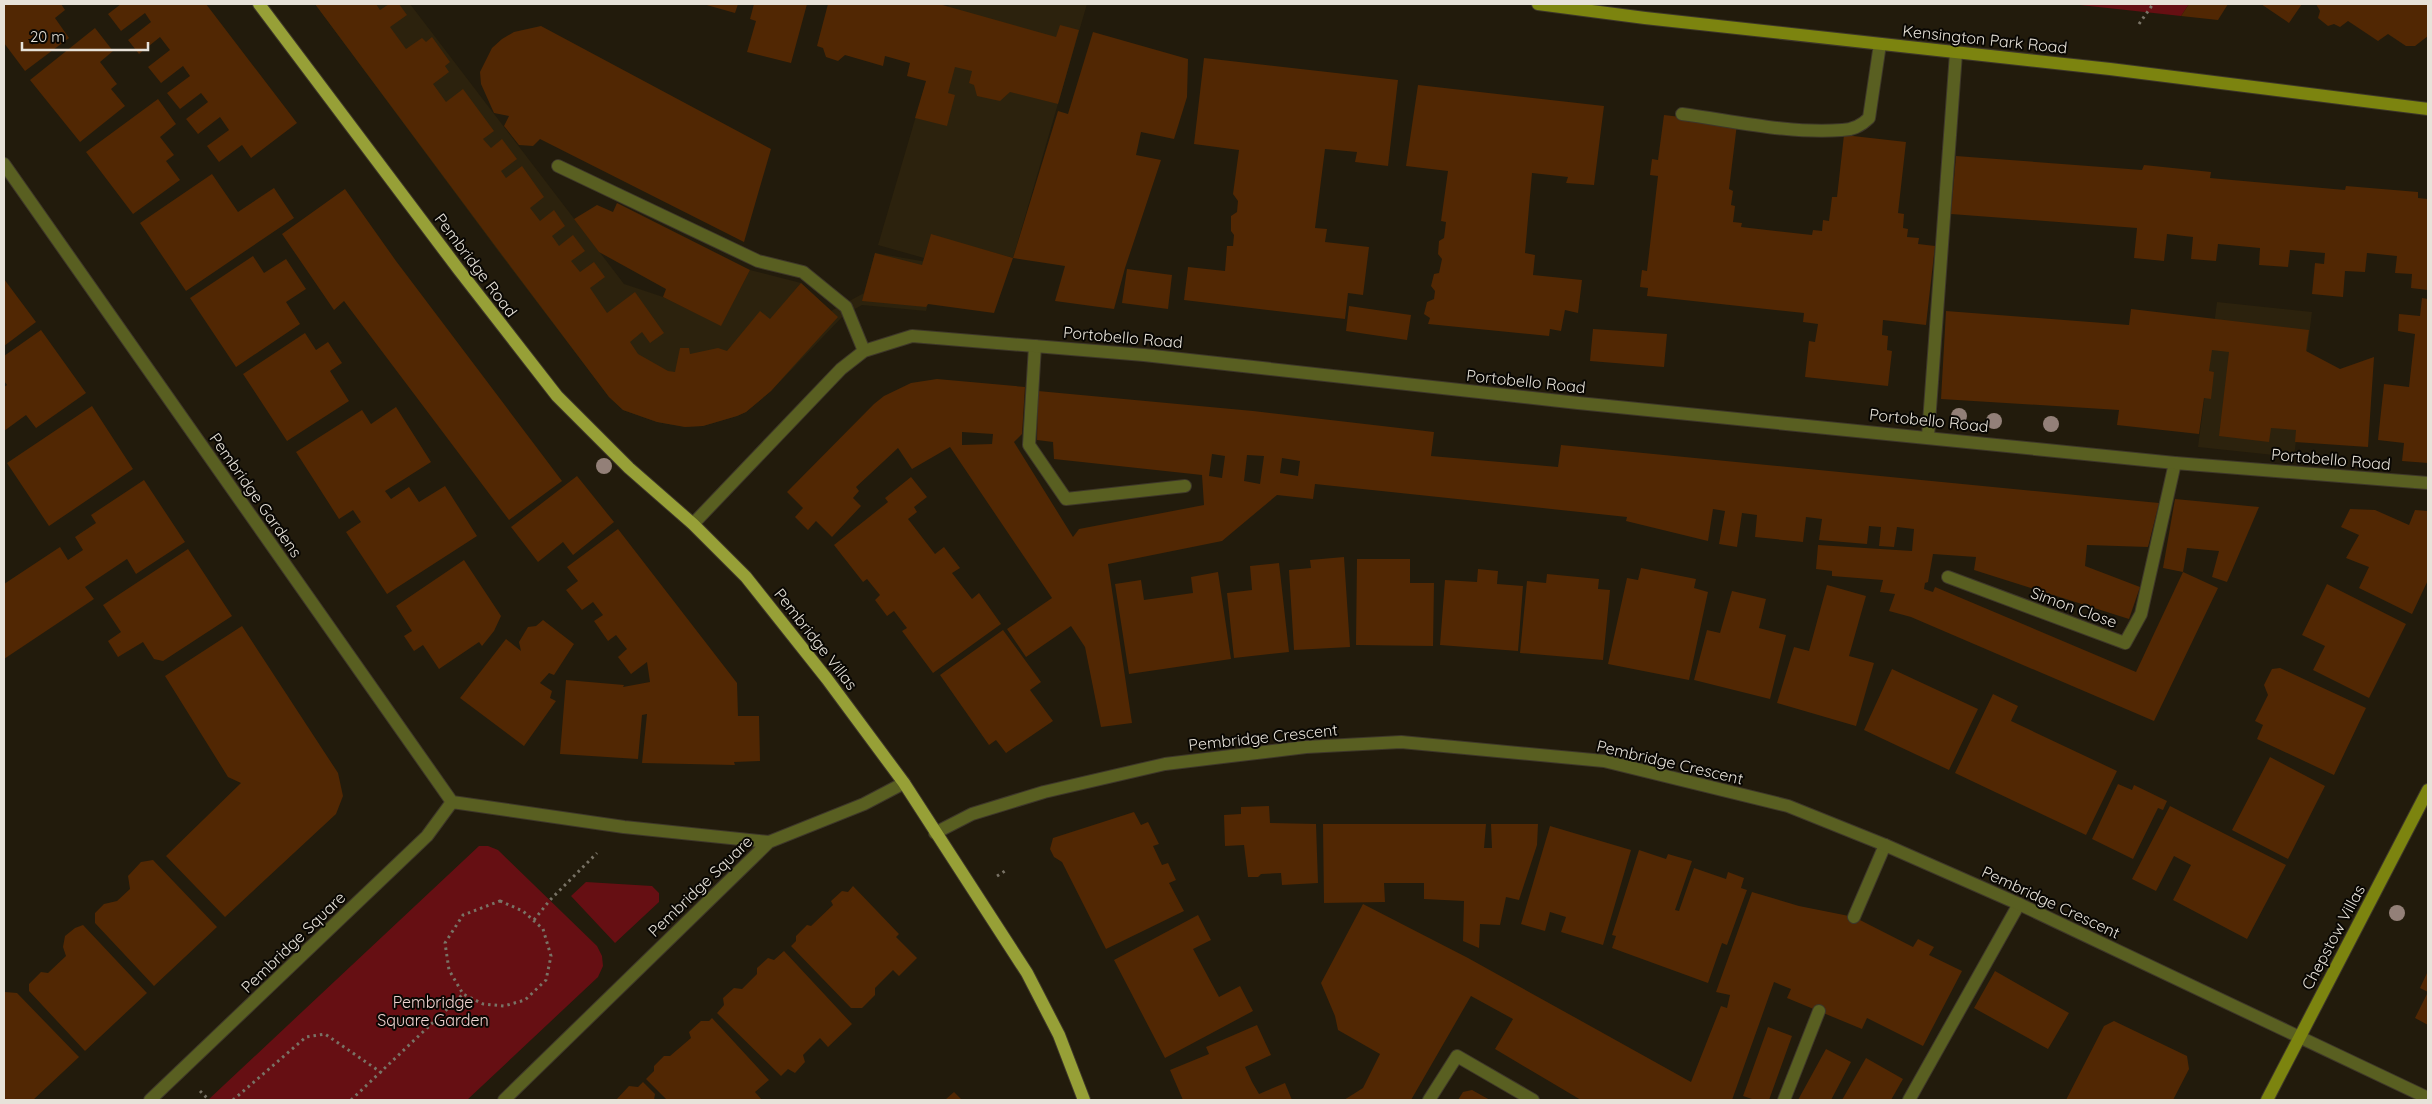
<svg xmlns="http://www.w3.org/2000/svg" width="2432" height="1104" viewBox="0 0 2432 1104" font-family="Quicksand,sans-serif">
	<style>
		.built { fill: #2c220d }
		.green { fill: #660f13 }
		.building { fill: #512703; fill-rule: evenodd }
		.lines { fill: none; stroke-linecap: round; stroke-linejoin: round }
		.lane-casing { stroke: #3e3729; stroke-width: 14 }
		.street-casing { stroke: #3e3729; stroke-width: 14 }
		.secondary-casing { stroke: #3e3729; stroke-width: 14 }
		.primary-casing { stroke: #3e3729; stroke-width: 14 }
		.path { stroke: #797366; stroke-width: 3; stroke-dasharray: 2.5 4; stroke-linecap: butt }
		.lane { stroke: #595f21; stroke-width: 12 }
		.street { stroke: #595f21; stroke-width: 12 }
		.secondary { stroke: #7c840f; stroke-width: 12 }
		.primary { stroke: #97a037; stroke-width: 12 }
		.tree { fill: #938078 }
		.labels { text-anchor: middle; stroke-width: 4; stroke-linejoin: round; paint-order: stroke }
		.street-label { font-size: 16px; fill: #e7e2d9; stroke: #090703 }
		.park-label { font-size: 16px; fill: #efd3d0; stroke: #090703 }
	</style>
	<rect width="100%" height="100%" fill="#221b0c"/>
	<path class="built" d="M315,4H410L624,284L663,297L721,325L750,270L801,283L831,311L864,293L875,253L939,264L926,311L862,305L844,315L771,391L746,412L737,416L703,426L685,427L657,422L623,410L609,397L498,251Z
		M949,4H1087L1013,258L931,235L924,258L878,245Z
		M2217,302L2312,312L2294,457L2198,447Z"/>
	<path class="green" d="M2071,4H2189L2181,16Z
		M479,846H488L498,850L597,946L602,956L603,966L598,977L467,1100H208Z
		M586,882L652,886L659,893V902L615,943L571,896Z"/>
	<path class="building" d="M4,4H61L65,10L55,18L69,38L25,71L4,43Z
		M121,4H206L297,123L251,158L242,145L219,162L207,146L229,130L220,117L198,134L186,119L208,102L201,93L180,109L167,93L190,76L183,66L161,83L148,67L170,50L160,37L139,54L128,40L151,22L145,13L121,31L108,14Z
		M315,4H376L380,10L389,4H399L407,15L390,27L406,49L422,38L426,42L432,37L450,62L445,66L449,72L433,84L446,102L463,89L494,131L483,139L491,148L502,139L517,159L501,171L506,178L522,166L544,197L530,208L540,221L554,210L565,226L552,236L559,246L573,235L585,251L571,261L580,272L594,262L605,277L590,288L607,313L635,292L664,333L650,343L642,332L630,342L638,354L668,371L675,372L680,348H689L690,354L718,348L727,351L760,311L770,319L801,283L838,317L771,391L746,412L737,416L703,426L685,427L657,422L623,410L609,397L499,251Z
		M703,4H738L735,13Z
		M754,4H807L791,63L747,52L756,21L750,19Z
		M828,4H939L1056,37L1060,25L1079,30L1058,104L1010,92L1000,101L977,96L974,85L969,83L972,71L955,67L948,93L955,95L947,126L915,118L926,81L907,76L910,63L885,56L883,66L845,55L838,61L826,57L823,48L817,46Z
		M2189,4H2228L2218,20L2181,16Z
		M2261,4H2302L2289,23Z
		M2316,4H2428V36L2415,46H2406L2388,34L2378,41L2348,21L2340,27L2334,24L2328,26L2318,18L2320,11Z
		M541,26L771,149L744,242L540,139L533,146L519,145L504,126L509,116L494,113L481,84L480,72L492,48L502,39L514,32Z
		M95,28L113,51L100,62L117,84L111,89L125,106L80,142L30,80Z
		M1093,32L1188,59L1187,97L1174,139L1141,132L1136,155L1161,160L1125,268L1114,309L1055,301L1065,266L1013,258L994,313L928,304L926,307L862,301L875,253L922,265L931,234L1013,258L1058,111L1068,114Z
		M1204,58L1398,80L1388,166L1355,162L1357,152L1325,149L1315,228L1327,229L1325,242L1369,247L1363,295L1348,293L1345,319L1184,300L1188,267L1225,271L1227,246H1233L1234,235L1231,231V216L1237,212L1238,201L1233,194L1239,150L1194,144Z
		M1418,85L1604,106L1594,185L1566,183L1568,177L1532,173L1525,253L1535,255L1533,275L1582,280L1578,313L1565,310L1561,331L1550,329L1549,336L1428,324L1430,318L1424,314L1427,302L1434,299L1435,291L1431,286L1434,274L1439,273L1442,259L1438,254L1439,241L1444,238L1446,222L1441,221L1448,171L1406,166Z
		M158,99L176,124L160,137L174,155L166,161L180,180L133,214L86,152Z
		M1664,115L1737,124L1729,189L1733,191L1731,205L1735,206L1733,222L1742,223L1741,227L1812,235L1813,230L1822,231L1823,220L1829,221L1832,197H1837L1844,135L1906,142L1898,213L1904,214L1903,228L1908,229L1907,237L1919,238L1918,244L1935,246L1926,325L1883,320L1882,335L1888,336L1887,350L1892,351L1888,386L1805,377L1809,341L1815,342L1818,324L1803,322L1804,313L1647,296L1648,288L1640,287L1642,270L1647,271L1658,176L1650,175L1652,159L1658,160Z
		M1956,156L2142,170L2144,165L2211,172L2210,178L2345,190L2346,186L2418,192V198L2428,199V290L2411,288L2412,274L2395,273L2397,256L2367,253L2365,272L2345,271L2343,297L2312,294L2315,263L2324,264L2325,253L2290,250L2288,267L2259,265L2260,248L2218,244L2216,261L2191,259L2193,237L2167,234L2164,261L2134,258L2137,228L1951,214Z
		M212,174L238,212L274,188L294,218L186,291L140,223Z
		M345,189L396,261L562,481L509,520L344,301L334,310L282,234Z
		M617,203L750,270L721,326L663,297L666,289L599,252L574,219L597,205L613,212Z
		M253,256L264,273L286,259L306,289L286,302L300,324L236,367L190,298Z
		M1127,269L1172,275L1168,309L1122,303Z
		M4,279L36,322L4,346Z
		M2422,298L2428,299V463L2402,461L2404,443L2378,440L2384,384L2409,387L2415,334L2398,331L2399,314L2420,316Z
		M1349,306L1411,315L1407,340L1346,331Z
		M2131,309L2309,330L2306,351L2340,369L2374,357L2368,447L2295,442L2296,430L2271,428L2269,442L2219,436L2229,352L2212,350L2209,371L2214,372L2211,399L2204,398L2199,434L2117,425L2119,410L1941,399L1946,311L2129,325Z
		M1593,329L1667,334L1664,367L1590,361Z
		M41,330L86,393L36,428L26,415L4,431V387L7,385L4,381V356Z
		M305,333L316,350L328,342L342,363L330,371L349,401L287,441L243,374Z
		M937,379L1025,387L1022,434L1014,442L1073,537L1079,529L1204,505L1202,475L1054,459L1053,442L1037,440L1038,391L1253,411L1434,432L1431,456L1558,467L1561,445L2159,503L2148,547L2087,545L2085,566L2140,587L2129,619L1974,570L1976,557L1933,554L1928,582L1925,583L1924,589L1933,592L1935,587L2136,672L2183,572L2163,568L2175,499L2259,507L2227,582L2212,577L2219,551L2187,548L2183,572L2218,588L2154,721L1911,617L1889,611L1895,594L1880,592L1883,580L1832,576V571L1816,569L1818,545L1912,551L1914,529L1897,527L1894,547L1879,546L1881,527L1869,526L1867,544L1819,540L1822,519L1806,517L1803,542L1755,537L1757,515L1742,513L1737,547L1719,544L1725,511L1713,509L1708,541L1626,521L1627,517L1315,484L1313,499L1277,495L1222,541L1108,564L1132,723L1101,727L1085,647L1071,626L1026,657L1007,629L1052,598L950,447L912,469L898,448L856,487L859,491L853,498L861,506L832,537L816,521L808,530L795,517L803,508L787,492L874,404L884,396L911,383ZM962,432L993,434L992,444L962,445ZM1212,454L1225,456L1222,478L1209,476ZM1247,455L1264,456L1260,484L1244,481ZM1282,458L1300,461L1298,476L1280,473Z
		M92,406L133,469L49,526L7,463Z
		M396,407L431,462L385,491L391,499L409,487L419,502L445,486L477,536L387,594L346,532L361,522L353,510L339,519L296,452L362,410L371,424Z
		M577,476L614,522L573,555L563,542L538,562L511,527Z
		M911,477L927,497L914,507L917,512L908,519L935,554L944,547L960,568L952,573L972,599L979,593L1001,624L933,673L902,631L907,628L894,611L887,616L875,600L880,595L867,579L863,582L834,545L888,502L885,498Z
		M144,480L185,542L136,574L127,559L85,587L94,599L4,659V584L60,547L68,560L83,550L75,537L96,523L91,515Z
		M2350,509L2375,510L2409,525L2415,510L2428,511V580L2412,614L2359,588L2369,567L2346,558L2359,535L2341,527Z
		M618,529L737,683L738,716H759L760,761L734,762L735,765L642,763L647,714L642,715L638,759L560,754L566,680L624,685L623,687L650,682L647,662L631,674L618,657L627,649L616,635L608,641L594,621L603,615L593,602L582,610L566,590L578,581L567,567Z
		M188,549L232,616L163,661L154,659L143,642L118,657L108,641L121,632L103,605Z
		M1344,557L1350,647L1294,650L1289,570L1311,568L1310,560Z
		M1357,559H1410V583H1434L1433,646L1356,645Z
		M464,560L501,616L494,631L482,646L479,642L439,669L423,645L414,651L404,636L412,631L396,606Z
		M1279,563L1289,652L1234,658L1227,593L1252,590L1250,566Z
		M1641,568L1696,579L1694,588L1708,592L1689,680L1608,664L1627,578L1638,580Z
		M1478,569L1498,571L1497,584L1523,586L1518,651L1440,645L1445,580L1477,582Z
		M1218,572L1231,659L1129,674L1115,584L1141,580L1144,600L1193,593L1191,577Z
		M1547,574L1599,579L1598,589L1610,590L1603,660L1520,653L1527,581L1546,583Z
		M2327,584L2406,624L2369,698L2313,670L2325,646L2302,635Z
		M1827,585L1866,596L1849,656L1874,663L1856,726L1777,703L1794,647L1809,651Z
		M1732,591L1766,599L1759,628L1786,635L1770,699L1694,680L1707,630L1720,633Z
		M543,620L574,644L554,675L549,673L540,683L552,691L550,698L556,701L524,746L460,698L506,639L521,651L519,642L528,627L536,626Z
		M242,626L338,773L343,796L336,814L225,917L166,856L241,783L228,777L165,676Z
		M1003,630L1041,682L1030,690L1053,721L1006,753L996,740L989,745L940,675Z
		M2280,668L2366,708L2334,775L2257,739L2263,725L2255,721L2268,695L2264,685L2272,669Z
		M1892,669L1978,709L1949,770L1864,730Z
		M1993,694L2018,706L2011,721L2117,771L2086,835L1955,773Z
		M2270,757L2325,786L2288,859L2232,830Z
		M2118,784L2132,790L2134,785L2167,801L2163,810L2158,808L2133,859L2092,839Z
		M1269,806L1270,823L1316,824L1318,883L1282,885L1281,873L1261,874L1258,877H1248L1244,845L1225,846L1224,815L1241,814V807Z
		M2170,806L2286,865L2247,939L2173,900L2191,865L2174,856L2156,891L2132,879Z
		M1134,812L1141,825L1148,822L1159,844L1153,846L1162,865L1168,863L1176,880L1169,883L1184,911L1106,949L1062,862L1054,857L1050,849L1053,838Z
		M1323,824H1486L1484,848H1492L1491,824H1538L1537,845L1519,900L1506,897L1500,925L1480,924L1479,948L1463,941L1464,901L1424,899V883H1384L1385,902L1324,903Z
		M1550,826L1631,850L1603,945L1561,932L1566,917L1550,912L1545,931L1521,924Z
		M1639,850L1666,859L1668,854L1692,861L1675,910L1679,911L1694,868L1726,879L1728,872L1744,878L1741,888L1747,890L1727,945L1722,943L1708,983L1612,948L1616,936L1612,935Z
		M153,860L217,927L154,986L95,923V913L104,904L117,901L130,889L128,876L141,862Z
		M853,886L899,934L896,937L917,958L899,976L893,970L875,988V995L862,1008H851L791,946L796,941V936L807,925L811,926L833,905L831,901L842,891L848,892Z
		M1752,892L1799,906L1854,917L1913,947L1918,939L1934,947L1929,955L1962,971L1923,1046L1867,1018L1862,1029L1787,998L1791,989L1774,982L1732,1100H1581L1495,1049L1513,1019L1471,996L1411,1100H1344L1363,1088L1380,1054L1338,1030L1335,1016L1321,983L1363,904L1468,958L1691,1082L1721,1006L1727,1008L1730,995L1716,992Z
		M1198,915L1211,940L1193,949L1219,997L1240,986L1253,1011L1165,1058L1114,960Z
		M83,925L147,993L85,1051L29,991V984L41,972L48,973L66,956L63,947L65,936L75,928Z
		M784,951L852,1024L828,1047L820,1038L803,1055L805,1062L795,1073L788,1069L781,1076L717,1013L724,1005L723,998L734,988L742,989L757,974V968L768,958L774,960Z
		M1995,971L2069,1013L2048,1049L1974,1008Z
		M2428,971V992L2420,988Z
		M5,992L17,993L79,1057L33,1100H4Z
		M2428,992V1025L2415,1018Z
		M712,1018L769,1080L755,1092L762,1100H667L646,1079L654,1071V1066L664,1056H670L691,1038L689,1032L701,1021H709Z
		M2114,1021L2187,1056L2189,1069L2173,1100H2066L2104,1026Z
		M1257,1025L1271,1055L1245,1067L1252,1082L1259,1094L1285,1083L1292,1100H1183L1170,1070L1209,1054L1206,1047Z
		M1768,1027L1792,1036L1769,1100H1755L1743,1096Z
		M1826,1049L1851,1062L1831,1100H1798Z
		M1866,1058L1903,1079L1891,1100H1842Z
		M643,1082L655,1094L654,1100H616L629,1086L638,1087Z
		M1472,1090L1490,1100H1458L1463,1092Z
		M954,1092L962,1100H945Z"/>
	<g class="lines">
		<defs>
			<path id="lane" d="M1682,114C1734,121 1789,134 1842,130C1852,130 1862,125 1869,118L1880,44
				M1035,346L1029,445L1066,499L1185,486
				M1928,436L1956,53
				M1948,577L2125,643L2141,614L2175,463
				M1854,917L1885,845
				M1429,1100L1457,1056L1533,1100
				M1784,1100L1819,1011
				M1909,1100L2019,904"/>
			<path id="street" d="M4,164L452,802L624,827L769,842
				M558,166L758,261L803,272L846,307L864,351
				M693,524L841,369L864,351L912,336L1144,355L1578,403L2175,463L2428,483
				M935,833L972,814L1044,792L1165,764L1306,747L1401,742L1604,761L1788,806L1885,845L2019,904L2428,1098
				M150,1100L427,836L452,802
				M504,1100L769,842L864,804L904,783"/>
			<path id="secondary" d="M1538,4L1645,18L2110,69L2428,109
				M2267,1100L2428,790"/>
			<path id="primary" d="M259,4L459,270L557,396L629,468L693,524L746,577L827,679L904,783L1027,973L1059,1035L1084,1100"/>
		</defs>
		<use href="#lane" class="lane-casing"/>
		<use href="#street" class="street-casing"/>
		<use href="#secondary" class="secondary-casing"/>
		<use href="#primary" class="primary-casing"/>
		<path class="path" d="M2139,24L2153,4
			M997,876L1005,871
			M500,901L523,911L543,929L551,956L546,980L525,1000L504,1006L483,1004L463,994L449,970L445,943L463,915Z
			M534,920L550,900L597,853
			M200,1091L209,1100
			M233,1100L306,1037L325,1034L382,1073
			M351,1100L463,994"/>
		<use href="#lane" class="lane"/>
		<use href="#street" class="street"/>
		<use href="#secondary" class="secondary"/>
		<use href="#primary" class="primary"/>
	</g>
	<g class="tree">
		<circle cx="1959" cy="416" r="8"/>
		<circle cx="1994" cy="421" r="8"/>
		<circle cx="2051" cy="424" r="8"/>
		<circle cx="604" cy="466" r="8"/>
		<circle cx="2397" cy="913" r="8"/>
	</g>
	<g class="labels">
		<g class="street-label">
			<text transform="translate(1985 39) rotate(6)" y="6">Kensington Park Road</text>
			<text transform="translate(476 265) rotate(53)" y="6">Pembridge Road</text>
			<text transform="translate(1123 337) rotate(5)" y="6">Portobello Road</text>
			<text transform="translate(1526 381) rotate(6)" y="6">Portobello Road</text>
			<text transform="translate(1929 420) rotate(6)" y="6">Portobello Road</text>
			<text transform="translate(2331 459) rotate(5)" y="6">Portobello Road</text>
			<text transform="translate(256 495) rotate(55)" y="6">Pembridge Gardens</text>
			<text transform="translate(2074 607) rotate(20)" y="6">Simon Close</text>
			<text transform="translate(816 639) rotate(52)" y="6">Pembridge Villas</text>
			<text transform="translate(1263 737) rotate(-6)" y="6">Pembridge Crescent</text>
			<text transform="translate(1670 762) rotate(13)" y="6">Pembridge Crescent</text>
			<text transform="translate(700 886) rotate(-44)" y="6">Pembridge Square</text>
			<text transform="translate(2051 902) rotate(25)" y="6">Pembridge Crescent</text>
			<text transform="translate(2333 937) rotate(-62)" y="6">Chepstow Villas</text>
			<text transform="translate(293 942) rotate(-44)" y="6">Pembridge Square</text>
		</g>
		<g class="park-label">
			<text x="433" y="1008">Pembridge<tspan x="433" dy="18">Square Garden</tspan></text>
		</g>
	</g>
	<rect width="2432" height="1104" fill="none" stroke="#e7e2d9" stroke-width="10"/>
	<path d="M22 42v8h126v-8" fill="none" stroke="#e7e2d9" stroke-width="2.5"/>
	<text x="30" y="42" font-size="15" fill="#e7e2d9" stroke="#090703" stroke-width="4" paint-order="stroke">20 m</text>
</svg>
